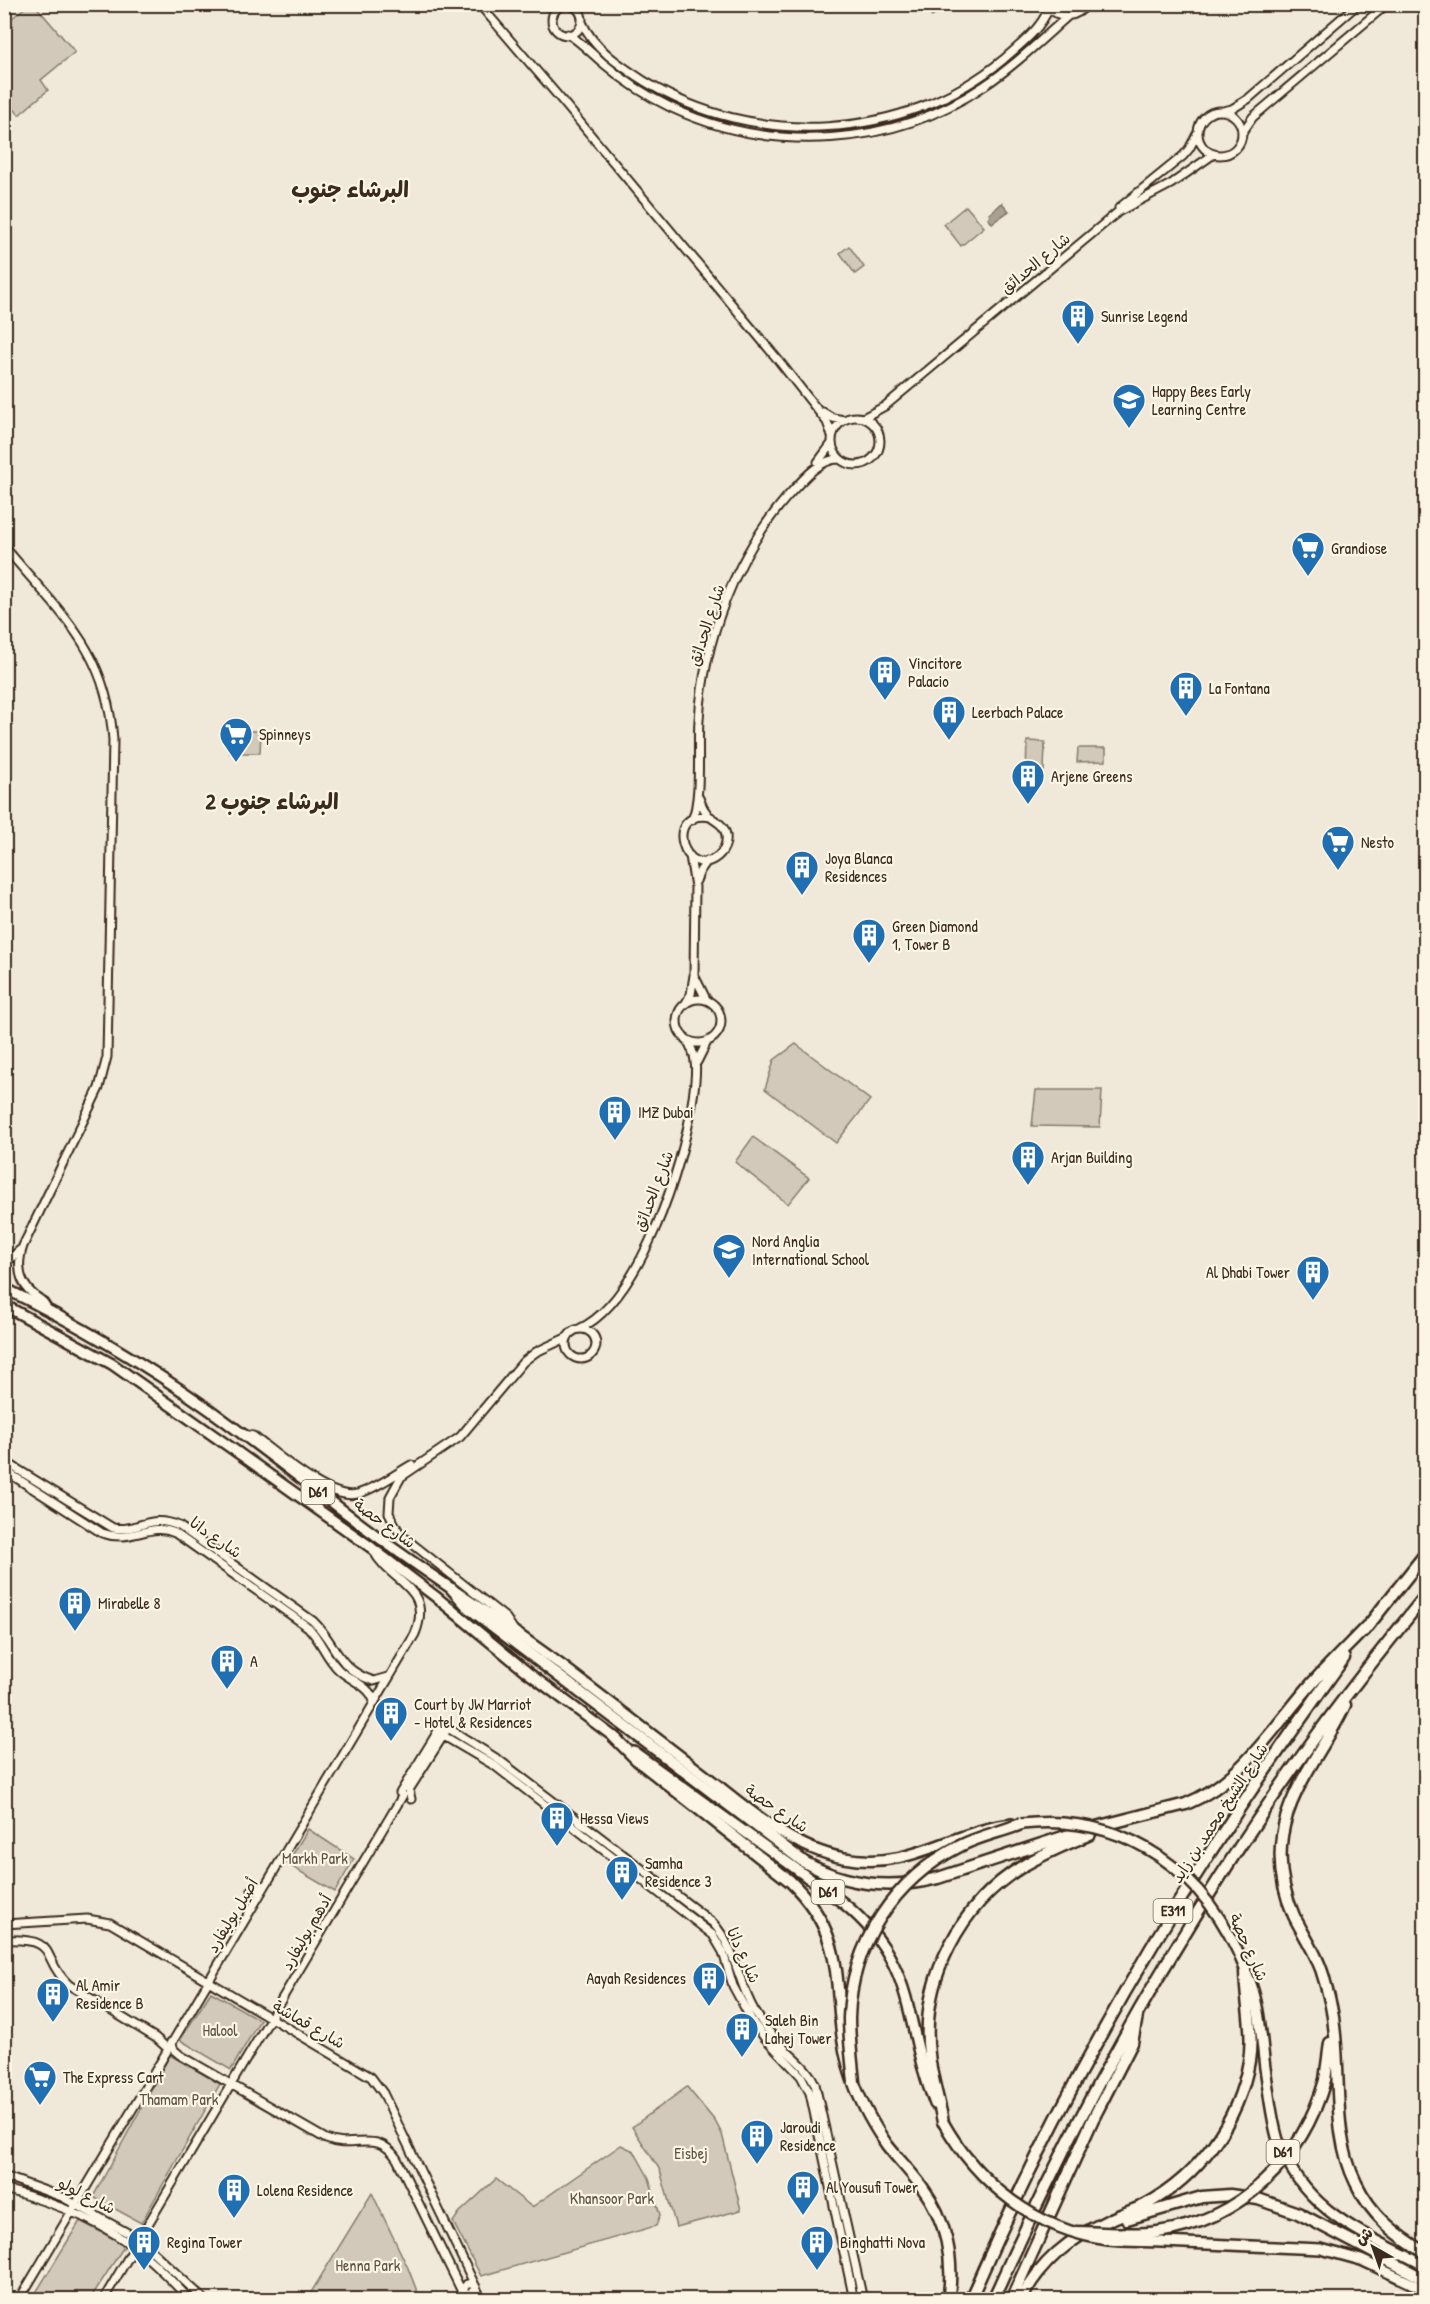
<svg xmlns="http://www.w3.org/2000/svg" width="1430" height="2304" viewBox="0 0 1430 2304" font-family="'Patrick Hand','Playpen Sans Arabic',sans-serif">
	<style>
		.green { fill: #d2c9ba; stroke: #867a6c; stroke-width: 1.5 }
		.water { fill: #aaa091; stroke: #7e7163; stroke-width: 1.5 }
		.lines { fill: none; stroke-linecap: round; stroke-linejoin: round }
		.minor-casing { stroke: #3b2a1e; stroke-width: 11 }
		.major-casing { stroke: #3b2a1e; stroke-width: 14 }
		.highway-casing { stroke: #3b2a1e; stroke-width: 15 }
		.minor { stroke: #fcf5e5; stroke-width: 7 }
		.major { stroke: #fcf5e5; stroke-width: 9 }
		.highway { stroke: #fcf5e5; stroke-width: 10 }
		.major-bridge-casing { stroke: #3b2a1e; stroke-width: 14; stroke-linecap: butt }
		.highway-bridge-casing { stroke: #3b2a1e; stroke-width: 15; stroke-linecap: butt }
		.major-bridge { stroke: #fcf5e5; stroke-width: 9 }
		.highway-bridge { stroke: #fcf5e5; stroke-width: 10 }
		.labels { text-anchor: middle; stroke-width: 4.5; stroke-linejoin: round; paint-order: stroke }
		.shield { fill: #fcf5e5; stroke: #75675a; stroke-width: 1.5 }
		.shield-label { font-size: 15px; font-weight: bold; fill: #3b2a1e }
		.street-label { font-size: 16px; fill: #3b2a1e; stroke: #fcf5e5 }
		.poi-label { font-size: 16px; fill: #3b2a1e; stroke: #fcf5e5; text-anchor: start }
		.park-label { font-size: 16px; fill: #615245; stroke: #fcf5e5 }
		.district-label { font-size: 22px; font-weight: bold; fill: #3b2a1e; stroke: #fcf5e5 }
	</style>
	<rect width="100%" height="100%" fill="#f0e9d9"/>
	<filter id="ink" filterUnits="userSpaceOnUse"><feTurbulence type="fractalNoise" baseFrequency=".0167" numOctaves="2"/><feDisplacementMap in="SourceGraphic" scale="12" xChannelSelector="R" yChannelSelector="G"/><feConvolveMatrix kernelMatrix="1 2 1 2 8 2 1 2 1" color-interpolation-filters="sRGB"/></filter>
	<g filter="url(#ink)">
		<path class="green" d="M29,4L35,5L75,52L41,80L48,90L19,115L5,98V24Z
			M922,5H939L942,8L932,17Z
			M966,206L984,227L961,246L944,224Z
			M849,246L864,267L855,274L840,253Z
			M230,731H261L260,753H230Z
			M1027,741L1045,742L1044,771H1026Z
			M1078,748H1106V761L1077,762Z
			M796,1044L870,1100L836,1143L765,1089L774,1060Z
			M1036,1090H1102L1100,1127L1032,1126Z
			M753,1137L809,1178L788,1204L735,1162Z
			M308,1829L354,1859L335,1892L287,1864Z
			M211,1992L260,2020L231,2070L180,2040Z
			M170,2055L220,2084L141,2223L93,2197Z
			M687,2087L715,2121L722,2134L741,2210L676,2227L660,2170L632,2127Z
			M621,2145L634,2151L649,2178L660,2215L656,2226L481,2276L453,2222L459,2213L496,2179L532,2207Z
			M372,2193L408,2268L420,2299H307Z
			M80,2221L125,2245L90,2299H32Z"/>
		<path class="water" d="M1002,203L1009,211L992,223L988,219L990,216L989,214Z"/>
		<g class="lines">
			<defs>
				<path id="minor" d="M479,4L559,97L779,361L827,422L832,436
					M552 20a15 15 0 1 1 30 0a15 15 0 1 1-30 0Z
					M1048,7C1060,19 1076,19 1087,4
					M582,22C593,48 621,66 644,81C754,149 904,142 1004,59C1021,44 1040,30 1049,8
					M568,34C581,42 591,53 603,63C624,81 647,96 672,108C771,154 893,148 984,86C1014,66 1041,40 1068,16
					M1223,111L1232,109L1248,99L1358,4
					M1198 133a22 22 0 1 1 44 0a22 22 0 1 1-44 0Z
					M1242,133L1253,117L1387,4
					M1119,208L1183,156L1189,149L1198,132
					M823,412L833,418L844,420
					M832 441a24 24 0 1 1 48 0a24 24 0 1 1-48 0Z
					M863,418L885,406L1118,212L1171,184L1214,154
					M818,462L832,443
					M4,546C58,612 107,648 113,740L107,1057L99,1088L23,1246C17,1264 18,1282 34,1295C40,1300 45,1301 47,1309
					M699,798C701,804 704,810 708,815C715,822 724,823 726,835C727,843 724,851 718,856C684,884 661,808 711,817
					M692,820C702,798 697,746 699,720C704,640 734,559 786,498C800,483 818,459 839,459
					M696,881L700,871L707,861
					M695,977L706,999
					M677 1021a22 22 0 1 1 44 0a22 22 0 1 1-44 0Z
					M686,1003L691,994L694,975L695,887L690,856
					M697,1062L707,1042
					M4,1264L20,1250
					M579,1329C640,1301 683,1166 692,1104C695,1082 701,1057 685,1038
					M566 1344a15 15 0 1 1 30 0a15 15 0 1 1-30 0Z
					M244,1434L253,1436C276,1453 329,1501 357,1494C375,1489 394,1475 411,1465
					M4,1461L113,1528C140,1532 148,1513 179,1526L313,1621C337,1644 336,1669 374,1681L388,1677
					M4,1470L102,1533C133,1544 149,1521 175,1533L308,1627C321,1640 326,1658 339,1670C351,1681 371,1686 374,1702
					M515,1632L506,1618L400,1534L389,1513L390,1497L401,1477L460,1437L523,1362L536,1352L568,1337
					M448,1728L499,1760L713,1923C735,1947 738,1982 754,2010C762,2023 771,2035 782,2046C794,2059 808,2068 815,2084L863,2300
					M437,1732L495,1766L713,1935L723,1952L733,1986L752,2021L764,2037L801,2076L810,2093L854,2300
					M400,1793L438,1731L444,1727L448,1728
					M411,1799L409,1790L445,1733
					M252,1890L265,1885
					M4,1924L87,1919L110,1923L371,2077L383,2093L482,2300
					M4,1940C62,1938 38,1956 69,1985L156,2038L167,2048
					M171,2042L174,2050L180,2055L326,2139C354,2151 377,2128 397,2159L466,2300
					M4,2176L62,2197L139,2239L205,2300
					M4,2189C54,2202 104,2222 143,2254C160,2268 175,2284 190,2300
					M467,2284H473L476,2287L474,2291L468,2294L462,2290Z
					M19,2300L415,1634C434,1586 390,1584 373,1550
					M103,2300L403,1795"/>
				<path id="major" d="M4,1288C76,1323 145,1364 210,1410C268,1452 324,1497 382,1540C445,1586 511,1627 573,1674C616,1707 659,1740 702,1773C744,1805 789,1848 844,1858C910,1871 951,1831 1012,1824
					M4,1305L112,1364L237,1452L372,1548L436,1597L527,1672L618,1740
					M634,1752L842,1902C920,1965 902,2022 935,2104
					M1247,1974C1260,2002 1261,2037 1265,2068C1269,2092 1271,2117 1278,2140C1302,2211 1365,2234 1426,2266
					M1163,2242L1321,2249L1361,2260L1426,2290"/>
				<path id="highway" d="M452,1589L469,1608L804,1862C847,1886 891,1890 938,1878L1084,1830L1186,1804C1240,1782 1270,1732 1307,1689C1326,1667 1347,1647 1367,1626
					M1364,1631L1426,1553
					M1345,1705C1325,1749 1289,1788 1282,1836C1278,1863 1283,1891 1294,1916C1305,1938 1319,1957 1325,1982C1329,1996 1333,2012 1334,2026C1341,2078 1332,2135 1356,2183C1371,2215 1396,2235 1426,2253
					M614,1737L637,1760L790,1881C855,1944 828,1996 850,2071C858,2098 871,2122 887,2145C898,2159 911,2172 922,2187C946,2219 955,2261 948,2300
					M1325,2080L1330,2043
					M943,2122C939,2100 931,2077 929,2054C920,1981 960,1904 1023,1866C1044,1853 1067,1844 1090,1834
					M1127,2219L1202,2197L1230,2195L1258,2199L1298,2213L1426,2280
					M970,2300C1037,2146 1117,1997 1208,1856C1251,1788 1298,1723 1344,1658
					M993,2300C1078,2107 1182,1924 1304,1753C1342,1699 1384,1647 1426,1595
					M1011,2300L1093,2119L1132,2043L1137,2016
					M1021,2300C1040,2262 1069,2239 1107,2221C1119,2215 1132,2211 1145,2205C1199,2176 1239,2121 1249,2061C1254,2030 1245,2000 1245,1969"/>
			</defs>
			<use href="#minor" class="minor-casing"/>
			<use href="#major" class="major-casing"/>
			<use href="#highway" class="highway-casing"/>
			<use href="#minor" class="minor"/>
			<use href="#major" class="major"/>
			<use href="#highway" class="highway"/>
			<defs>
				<path id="major-bridge" d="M1021,1824C1127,1812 1208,1873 1245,1969
					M943,2122C978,2184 1036,2230 1108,2240C1126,2242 1145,2241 1163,2242"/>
				<path id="highway-bridge" d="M854,2082C852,2061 849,2039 849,2018C851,1943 895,1879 960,1846C979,1836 1001,1832 1021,1824
					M1075,2232C1103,2232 1130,2236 1158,2232C1241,2220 1303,2159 1325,2080"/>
			</defs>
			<use href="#major-bridge" class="major-bridge-casing"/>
			<use href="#highway-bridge" class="highway-bridge-casing"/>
			<use href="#major-bridge" class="major-bridge"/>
			<use href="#highway-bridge" class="highway-bridge"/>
		</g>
	</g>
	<defs>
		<symbol id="building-pin" viewBox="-11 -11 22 30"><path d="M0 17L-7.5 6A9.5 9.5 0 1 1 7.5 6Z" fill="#1f6fb2" stroke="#fcf5e5"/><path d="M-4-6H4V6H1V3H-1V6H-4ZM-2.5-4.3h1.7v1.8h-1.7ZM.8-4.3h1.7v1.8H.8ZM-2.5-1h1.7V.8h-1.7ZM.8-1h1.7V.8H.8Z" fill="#fff"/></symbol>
		<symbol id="school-pin" viewBox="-11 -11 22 30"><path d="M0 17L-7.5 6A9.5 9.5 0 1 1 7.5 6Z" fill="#1f6fb2" stroke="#fcf5e5"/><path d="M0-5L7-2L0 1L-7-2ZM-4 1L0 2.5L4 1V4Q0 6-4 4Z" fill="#fff"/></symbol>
		<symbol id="supermarket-pin" viewBox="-11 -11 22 30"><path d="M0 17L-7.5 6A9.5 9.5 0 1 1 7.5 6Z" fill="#1f6fb2" stroke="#fcf5e5"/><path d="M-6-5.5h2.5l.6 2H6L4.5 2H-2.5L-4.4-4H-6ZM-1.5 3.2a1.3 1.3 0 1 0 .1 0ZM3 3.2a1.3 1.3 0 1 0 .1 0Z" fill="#fff"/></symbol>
	</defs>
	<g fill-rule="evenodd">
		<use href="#building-pin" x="1059" y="297" width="38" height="52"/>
		<use href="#school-pin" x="1110" y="381" width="38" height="52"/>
		<use href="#supermarket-pin" x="1289" y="529" width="38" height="52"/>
		<use href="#building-pin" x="866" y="653" width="38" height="52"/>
		<use href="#building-pin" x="1167" y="669" width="38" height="52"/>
		<use href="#building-pin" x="930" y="693" width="38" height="52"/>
		<use href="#supermarket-pin" x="217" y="715" width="38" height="52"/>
		<use href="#building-pin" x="1009" y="757" width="38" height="52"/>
		<use href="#supermarket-pin" x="1319" y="823" width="38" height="52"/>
		<use href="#building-pin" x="783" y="848" width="38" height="52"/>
		<use href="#building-pin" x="850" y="916" width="38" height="52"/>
		<use href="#building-pin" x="596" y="1093" width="38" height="52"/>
		<use href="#building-pin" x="1009" y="1138" width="38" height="52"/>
		<use href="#school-pin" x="710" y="1231" width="38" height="52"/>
		<use href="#building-pin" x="1294" y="1253" width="38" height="52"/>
		<use href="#building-pin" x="56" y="1584" width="38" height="52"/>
		<use href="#building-pin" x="208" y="1642" width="38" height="52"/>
		<use href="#building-pin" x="372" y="1694" width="38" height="52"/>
		<use href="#building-pin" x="538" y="1799" width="38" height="52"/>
		<use href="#building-pin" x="603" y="1853" width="38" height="52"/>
		<use href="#building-pin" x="690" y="1959" width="38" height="52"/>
		<use href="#building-pin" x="34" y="1975" width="38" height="52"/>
		<use href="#building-pin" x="723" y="2010" width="38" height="52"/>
		<use href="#supermarket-pin" x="21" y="2058" width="38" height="52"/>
		<use href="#building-pin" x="738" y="2117" width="38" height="52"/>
		<use href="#building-pin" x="784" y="2168" width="38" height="52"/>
		<use href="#building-pin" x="215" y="2171" width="38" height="52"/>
		<use href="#building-pin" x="125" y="2223" width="38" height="52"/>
		<use href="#building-pin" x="798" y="2223" width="38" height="52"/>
	</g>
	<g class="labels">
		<g class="shield">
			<rect x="301.5" y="1480" width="33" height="24" rx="4.5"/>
			<rect x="811.5" y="1880" width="33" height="24" rx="4.5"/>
			<rect x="1153.5" y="1899" width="39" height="24" rx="4.5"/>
			<rect x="1266.5" y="2140" width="33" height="24" rx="4.5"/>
		</g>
		<g class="shield-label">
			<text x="318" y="1497">D61</text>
			<text x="828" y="1897">D61</text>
			<text x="1173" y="1916">E311</text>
			<text x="1283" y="2157">D61</text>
		</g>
		<g class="street-label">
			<text transform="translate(1035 263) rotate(-40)" y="6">شارع الحدائق</text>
			<text transform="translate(706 625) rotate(-72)" y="6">شارع الحدائق</text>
			<text transform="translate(653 1191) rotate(-69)" y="6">شارع الحدائق</text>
			<text transform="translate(385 1523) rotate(36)" y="6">شارع حصة</text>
			<text transform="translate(216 1537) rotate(35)" y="6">شارع دانا</text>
			<text transform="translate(777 1808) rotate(34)" y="6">شارع حصة</text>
			<text transform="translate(1219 1813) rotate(-57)" y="6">شارع الشيخ محمد بن زايد</text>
			<text transform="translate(232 1915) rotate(-59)" y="6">أصيل بوليفارد</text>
			<text transform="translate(306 1932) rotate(-60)" y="6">أدهم بوليفارد</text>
			<text transform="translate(1249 1947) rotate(66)" y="6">شارع حصة</text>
			<text transform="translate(744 1955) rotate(66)" y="6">شارع دانا</text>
			<text transform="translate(309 2024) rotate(30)" y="6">شارع قماشة</text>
			<text transform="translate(87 2195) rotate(27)" y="6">شارع لولو</text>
		</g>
		<g class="poi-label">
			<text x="1101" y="322">Sunrise Legend</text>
			<text x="1152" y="397">Happy Bees Early<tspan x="1152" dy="18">Learning Centre</tspan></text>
			<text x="1331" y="554">Grandiose</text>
			<text x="908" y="669">Vincitore<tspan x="908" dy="18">Palacio</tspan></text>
			<text x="1209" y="694">La Fontana</text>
			<text x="972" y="718">Leerbach Palace</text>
			<text x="259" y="740">Spinneys</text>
			<text x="1051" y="782">Arjene Greens</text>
			<text x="1361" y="848">Nesto</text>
			<text x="825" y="864">Joya Blanca<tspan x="825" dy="18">Residences</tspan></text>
			<text x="892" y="932">Green Diamond<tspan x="892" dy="18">1, Tower B</tspan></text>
			<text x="638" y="1118">IMZ Dubai</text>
			<text x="1051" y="1163">Arjan Building</text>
			<text x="752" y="1247">Nord Anglia<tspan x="752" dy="18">International School</tspan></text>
			<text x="1290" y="1278" text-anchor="end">Al Dhabi Tower</text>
			<text x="98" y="1609">Mirabelle 8</text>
			<text x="250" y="1667">A</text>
			<text x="414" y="1710">Court by JW Marriot<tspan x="414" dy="18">- Hotel &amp; Residences</tspan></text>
			<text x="580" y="1824">Hessa Views</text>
			<text x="645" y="1869">Samha<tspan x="645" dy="18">Residence 3</tspan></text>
			<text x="686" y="1984" text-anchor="end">Aayah Residences</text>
			<text x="76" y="1991">Al Amir<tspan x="76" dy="18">Residence B</tspan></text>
			<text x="765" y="2026">Saleh Bin<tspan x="765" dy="18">Lahej Tower</tspan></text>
			<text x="63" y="2083">The Express Cart</text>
			<text x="780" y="2133">Jaroudi<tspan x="780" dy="18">Residence</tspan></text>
			<text x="826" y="2193">Al Yousufi Tower</text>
			<text x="257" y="2196">Lolena Residence</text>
			<text x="167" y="2248">Regina Tower</text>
			<text x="840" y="2248">Binghatti Nova</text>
		</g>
		<g class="park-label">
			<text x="315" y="1864">Markh Park</text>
			<text x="220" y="2036">Halool</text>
			<text x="179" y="2105">Thamam Park</text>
			<text x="691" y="2159">Eisbej</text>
			<text x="612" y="2204">Khansoor Park</text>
			<text x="368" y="2271">Henna Park</text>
		</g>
		<g class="district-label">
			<text x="350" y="197">البرشاء جنوب</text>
			<text x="272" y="809">البرشاء جنوب 2</text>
		</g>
	</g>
	<rect width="1430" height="2304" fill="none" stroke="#fcf5e5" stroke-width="24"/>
	<rect x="12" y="12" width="1406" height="2280" fill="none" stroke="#3b2a1e" stroke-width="2" filter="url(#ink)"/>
	<g transform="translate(1373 2247) rotate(320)" stroke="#fcf5e5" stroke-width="4.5" paint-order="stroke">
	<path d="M0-4.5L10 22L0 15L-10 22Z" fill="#3b2a1e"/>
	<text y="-9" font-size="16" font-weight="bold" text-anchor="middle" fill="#3b2a1e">ش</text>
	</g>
</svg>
